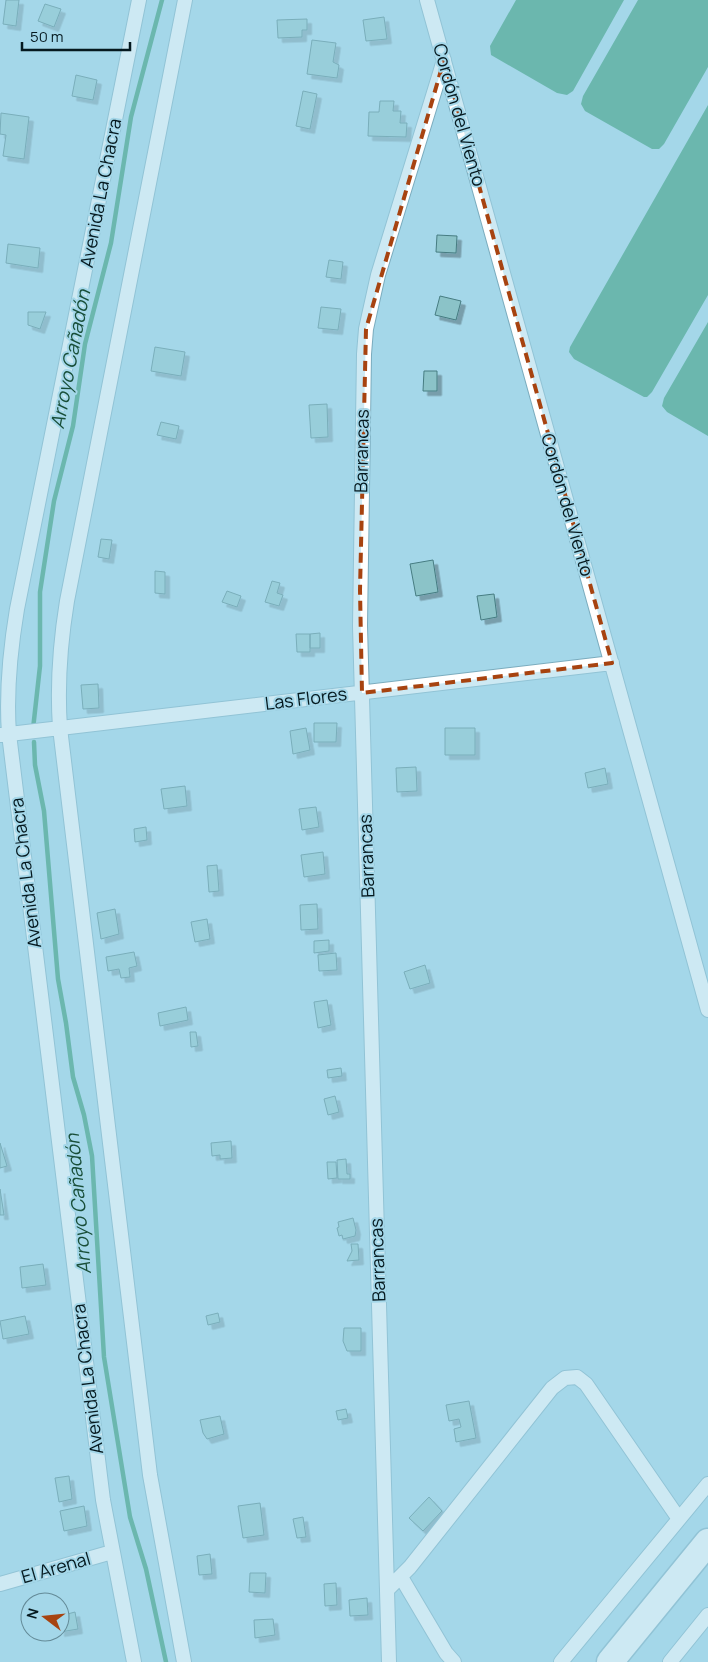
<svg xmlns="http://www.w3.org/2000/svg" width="708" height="1662" viewBox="0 0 708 1662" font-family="Manrope,sans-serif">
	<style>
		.water { fill: #269167 }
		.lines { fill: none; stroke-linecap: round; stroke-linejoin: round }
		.stream { stroke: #269167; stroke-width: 4.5 }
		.building { fill: #8bc3c8; stroke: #467c81; filter: url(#shadow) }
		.street-casing { stroke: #7bacbe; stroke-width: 16 }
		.highway-casing { stroke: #7bacbe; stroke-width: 29 }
		.street { stroke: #fff; stroke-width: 14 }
		.highway { stroke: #fff; stroke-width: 26 }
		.marked { fill: none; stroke: #a74310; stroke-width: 4; stroke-dasharray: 10 6; stroke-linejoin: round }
		.labels { text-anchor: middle; stroke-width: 4; stroke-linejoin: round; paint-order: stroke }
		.street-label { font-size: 18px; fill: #05191f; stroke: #a4d7e9 }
		.water-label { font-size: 19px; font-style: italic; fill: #184e38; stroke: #a4d7e9 }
	</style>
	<defs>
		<filter id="shadow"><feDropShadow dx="4.5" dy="4.5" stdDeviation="0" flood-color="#0004"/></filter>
	</defs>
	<rect width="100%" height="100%" fill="#a4d7e9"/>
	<path class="water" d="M516,0H624L573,91L567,95L557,93L491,55L490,46Z
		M638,0H708V67L664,144L659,149H652L585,111L581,104L583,96Z
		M708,105V295L652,392L647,397H644L574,359L569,352L570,347Z
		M708,322V436L667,412L662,406L664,398Z"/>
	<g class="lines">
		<path class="stream" d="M33,729L40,666V592L54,501L73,426L85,344L111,243L131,117L162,0
			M34,742L35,765L44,811L58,979L66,1023L73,1077L84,1115L92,1156L104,1357L130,1517L146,1569L166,1662"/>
	</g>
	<path class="building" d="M6,0H19L16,26L3,24Z
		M45,4L61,9L54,27L38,21Z
		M384,17L387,39L366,41L363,20Z
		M307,19V30H302V37L278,38L277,20Z
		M312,40L336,43L333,62L339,65L337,78L307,74Z
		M76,75L97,80L93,100L72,96Z
		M303,91L317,94L310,129L296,126Z
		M380,101H394L393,111H401L400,123H407L406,137L368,136L369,112H379Z
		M1,113L29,117L24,159L3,156L6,135L0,134Z
		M437,235L457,236L456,253L436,252Z
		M8,244L40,248L38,268L6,263Z
		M329,260L343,262L341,279L326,277Z
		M440,296L461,301L456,320L435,315Z
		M321,307L341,309L338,330L318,328Z
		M28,312H46L40,329L28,325Z
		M155,347L185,352L181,376L151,371Z
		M424,371H437V391H423Z
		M327,404L328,437L311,438L309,405Z
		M161,422L179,426L176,439L157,435Z
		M101,539L112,540L109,559L98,557Z
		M433,560L438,592L416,596L410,564Z
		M155,571L165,572V594L155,593Z
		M272,581L280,583L277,593L283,595L279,606L265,602Z
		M227,591L241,596L237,607L222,602Z
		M494,594L497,617L481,620L477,596Z
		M320,633V648H310V634Z
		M296,634H310V652H297Z
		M98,684L99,708L83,709L81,685Z
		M314,723H337L336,742H314Z
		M306,728L310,750L293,754L290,731Z
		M445,728H475V755H445Z
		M416,767L417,791L397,792L396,768Z
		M605,768L608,784L588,788L585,773Z
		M185,786L187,806L164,809L161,789Z
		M316,807L319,827L302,830L299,809Z
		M146,827L147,840L135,842L134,829Z
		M323,852L325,874L304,877L301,855Z
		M217,865L219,891L209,892L207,866Z
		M317,904L318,929L301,930L300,905Z
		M115,909L119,934L101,939L97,913Z
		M207,919L210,939L195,942L191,922Z
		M329,940V951L314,953V941Z
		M134,952L137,966L129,968L130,977L121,978L119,969L108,971L106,957Z
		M336,953L337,970L319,971L318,955Z
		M425,965L430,983L410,989L404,972Z
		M327,1000L331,1025L318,1028L314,1002Z
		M186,1007L188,1020L160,1026L158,1013Z
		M190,1032H196L198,1046L191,1047Z
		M341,1068L342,1076L328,1078L327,1070Z
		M335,1096L339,1112L328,1115L324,1099Z
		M231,1141L232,1158L220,1159V1155L212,1156L211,1143Z
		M0,1143L7,1166L0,1168Z
		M346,1159L347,1174H350V1179H338L337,1160Z
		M327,1162H336L337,1178L328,1179Z
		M0,1189L4,1215H0Z
		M353,1218L356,1230L355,1236L343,1239L342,1235L339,1236L337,1228L339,1227L338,1222Z
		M351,1244H358L359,1260L347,1261L352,1251Z
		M43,1264L46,1285L22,1288L20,1267Z
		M218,1313L220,1322L208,1325L206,1316Z
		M25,1316L29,1334L3,1339L0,1321Z
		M344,1328H361V1351H347L343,1341Z
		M469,1401L476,1438L456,1442L454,1429L461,1427L459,1419L449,1421L446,1405Z
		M346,1409L348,1418L338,1420L336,1411Z
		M220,1416L224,1434L207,1439L203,1433L200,1420Z
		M69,1476L72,1499L59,1502L55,1478Z
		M429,1497L442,1511L423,1531L409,1518Z
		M260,1503L264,1535L243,1538L238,1506Z
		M84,1506L87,1526L64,1531L60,1511Z
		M303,1517L306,1537L297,1538L293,1519Z
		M210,1554L212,1574L199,1575L197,1556Z
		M250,1573H266L265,1593L249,1592Z
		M336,1583L337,1605L325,1606L324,1584Z
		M367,1598L368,1615L350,1616L349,1600Z
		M75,1612L78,1629L60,1632V1616Z
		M273,1619L275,1635L255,1638L254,1620Z"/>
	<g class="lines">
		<defs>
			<path id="street" d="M427,0L708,1010
				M1,735L612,663
				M401,1577L446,1653L454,1662
				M0,1584L112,1552
				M387,1590L410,1567L552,1388L565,1378L577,1377L586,1384L679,1519
				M134,1662L103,1500L9,734C6,692 10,651 17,609L139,0
				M184,1662L150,1475L60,728C57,685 60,644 67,601L185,0
				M389,1662L360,626L364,354L366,329L378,275L444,60
				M561,1662L708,1484
				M670,1662L708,1615"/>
			<path id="highway" d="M610,1662L708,1542"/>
		</defs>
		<use href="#street" class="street-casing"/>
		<use href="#highway" class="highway-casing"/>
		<use href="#street" class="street"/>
		<use href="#highway" class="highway"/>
	</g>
	<path d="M0 0H708V1662H0ZM444,60L612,663L362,693L360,590L366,329Z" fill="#a4d7e9" fill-opacity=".55" fill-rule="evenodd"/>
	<path class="marked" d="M444,60L612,663L362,693L360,590L366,329Z"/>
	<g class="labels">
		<g class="street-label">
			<text transform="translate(459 115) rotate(74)" y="6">Cordón del Viento</text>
			<text transform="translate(101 193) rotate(-79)" y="6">Avenida La Chacra</text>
			<text transform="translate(362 451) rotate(-89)" y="6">Barrancas</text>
			<text transform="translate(567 505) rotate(74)" y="6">Cordón del Viento</text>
			<text transform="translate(306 699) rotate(-7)" y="6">Las Flores</text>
			<text transform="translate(367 856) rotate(-92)" y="6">Barrancas</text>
			<text transform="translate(26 873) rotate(-97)" y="6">Avenida La Chacra</text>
			<text transform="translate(378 1260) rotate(-92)" y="6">Barrancas</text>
			<text transform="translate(88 1379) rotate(-97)" y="6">Avenida La Chacra</text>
			<text transform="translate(56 1568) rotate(-16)" y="6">El Arenal</text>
		</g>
		<g class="water-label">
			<text transform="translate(70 359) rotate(-79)" y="7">Arroyo Cañadón</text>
			<text transform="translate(78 1204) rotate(-95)" y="7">Arroyo Cañadón</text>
		</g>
	</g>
	<g transform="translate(45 1617) rotate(286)"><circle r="24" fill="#a4d7e9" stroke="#648b98"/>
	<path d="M0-4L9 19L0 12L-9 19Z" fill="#a74310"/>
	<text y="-8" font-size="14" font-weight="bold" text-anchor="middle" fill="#05191f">N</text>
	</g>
	<path d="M22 42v8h108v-8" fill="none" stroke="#05191f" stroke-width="2.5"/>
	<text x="30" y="42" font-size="15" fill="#05191f" stroke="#a4d7e9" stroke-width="4" paint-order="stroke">50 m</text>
</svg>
